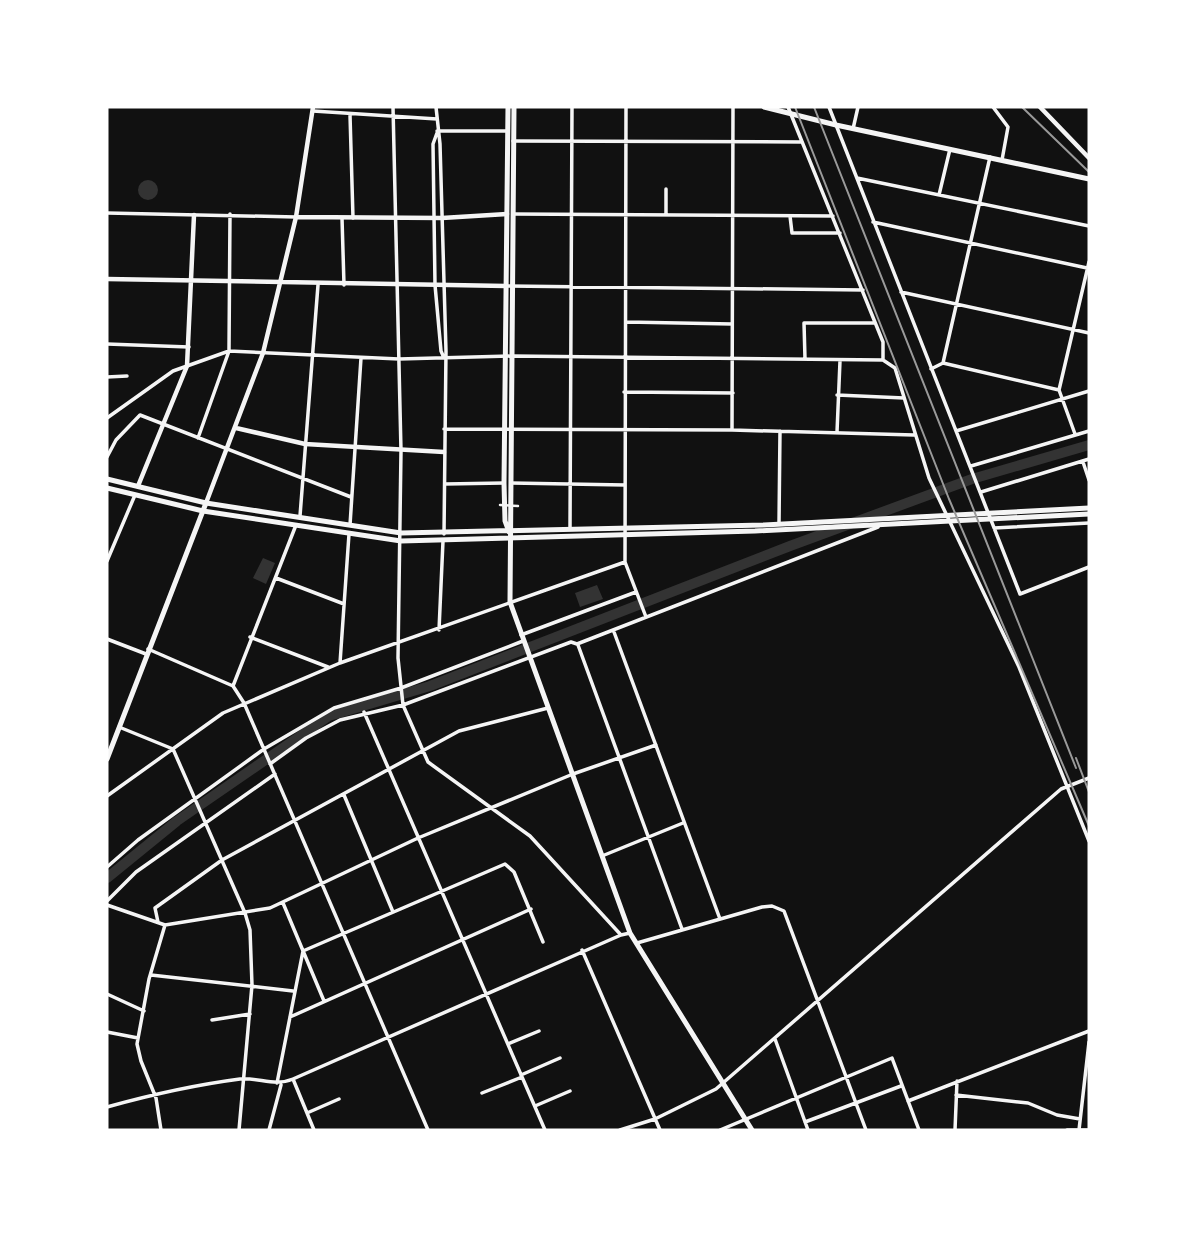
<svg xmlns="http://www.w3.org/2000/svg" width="1196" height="1237" viewBox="0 0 1196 1237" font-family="'Fira Sans Condensed',sans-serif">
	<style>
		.water { fill: #333 }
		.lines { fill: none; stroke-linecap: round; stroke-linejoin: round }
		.river { stroke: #333; stroke-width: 10 }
		.pedestrian { stroke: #f5f5f5; stroke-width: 2.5 }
		.minor { stroke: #f5f5f5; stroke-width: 3.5 }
		.tertiary { stroke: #f5f5f5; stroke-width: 4.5 }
		.secondary { stroke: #f5f5f5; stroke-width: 5 }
		.primary { stroke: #f5f5f5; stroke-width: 5 }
		.rail { stroke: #9a9a9a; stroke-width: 2 }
	</style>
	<rect width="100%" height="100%" fill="#111"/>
	<path class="water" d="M138 190a10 10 0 1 1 20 0a10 10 0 1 1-20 0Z
		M263,558L275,563L266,584L253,578Z
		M597,585L603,599L580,607L575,593Z"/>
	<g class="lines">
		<path class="river" d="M107,878L177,821L329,716L430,686L790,546L972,479L1089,445"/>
		<path class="pedestrian" d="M500,505L518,506"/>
		<path class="minor" d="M393,107L401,451L398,658L403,705L428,762L530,836L621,935L630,933
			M436,107L440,144L446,351L444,534
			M626,107L625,562L646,617
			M788,107L883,342V360L895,368L929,478L1019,667L1089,841
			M829,107L1020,594L1089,567
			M993,107L1008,127L1002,160
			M313,111L437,119
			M350,115L353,218
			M853,129L858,107
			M437,131H508
			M437,133L433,144L435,285L441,351L444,358
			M513,141L802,142
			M857,178L1089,226
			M939,195L950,149
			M107,213L296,217
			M513,214L833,216
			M666,215V189
			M790,216L792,233H840
			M342,218L344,285
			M873,222L1087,268
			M506,286L863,290
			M901,292L1089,333
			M626,322L732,324
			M107,344L189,347
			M805,359L804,323H875
			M943,363L990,157
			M931,369L943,363L1059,390L1089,262
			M107,377L127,376
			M1059,390L1075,434
			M624,392L733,393
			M837,395L904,398
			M107,418L173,371L229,351L399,359L513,356L883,360
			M444,429L732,430L914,435
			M732,430L733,107
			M956,431L1089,391
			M837,432L840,361
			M198,438L229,351L230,214
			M107,457L116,440L140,415L351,497
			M1083,462L1089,480
			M971,466L1089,431
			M511,483L625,485
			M445,484L504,483
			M981,492L1089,459
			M300,516L318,285
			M779,524L780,431
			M350,525L361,358
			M570,528L572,107
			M994,528L1089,523
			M107,561L135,495
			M276,578L344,604
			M439,630L443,541
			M614,632L720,919
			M521,635L636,592
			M250,637L328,667
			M107,639L146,654
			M578,645L682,929
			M148,649L233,686L244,703L428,1130
			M340,663L349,534
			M233,686L296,525
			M364,712L545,1130
			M119,727L173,749L245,913L250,930L252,985L239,1130
			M270,764L306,738L340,720L403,705L571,642L577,644L878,527
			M344,795L393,912
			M107,796L223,713L340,663L625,562
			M602,856L683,823
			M107,867L138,840L264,749L334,708L401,688L523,641
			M107,901L136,872L275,774
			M283,903L324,1001
			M107,905L165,925L270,908L418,838L573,774L656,745
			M158,922L155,908L222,860L459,731L548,708
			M637,943L762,907L772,906L784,911L866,1130
			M582,950L660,1130
			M151,975L293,991
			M107,994L144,1011
			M290,1017L531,909
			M212,1020L250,1014
			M107,1032L138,1038
			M775,1039L808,1130
			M508,1044L539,1031
			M521,1075L560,1058
			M293,1079L621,935
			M277,1083L303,951L505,864L514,872L543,942
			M482,1093L522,1077
			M956,1095L1028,1103L1057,1115L1080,1119
			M908,1101L1089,1031
			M535,1106L570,1091
			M107,1107C150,1095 194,1085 240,1079C259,1077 274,1087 293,1079L314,1130
			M307,1113L339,1099
			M805,1122L901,1086
			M161,1130L156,1098L141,1061L137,1044L149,979L165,925
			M269,1130L281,1085
			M620,1130L655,1119L716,1089L1061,789L1089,778
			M720,1130L892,1058L919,1130
			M955,1130L957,1081
			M1067,1130H1089
			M1079,1130L1089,1042"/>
		<path class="tertiary" d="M1040,107L1089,158
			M296,217L442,218L507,214
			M107,279L506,286
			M236,428L305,444L444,452
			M138,486L187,366L194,215
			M206,503L263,353L296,217L313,107"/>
		<path class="secondary" d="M508,107L504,483L505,521L509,532
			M514,107L510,602L630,933L752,1130
			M764,107L836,125L1089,179
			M107,759L206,503"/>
		<path class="primary" d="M107,479L206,503L401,533L764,525L1089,508
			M107,488L203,511L401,541L755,531L1089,514"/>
		<path class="rail" d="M795,107L949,499L1089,826
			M814,107L1076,768
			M1022,107L1089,172
			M1076,758L1089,792"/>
	</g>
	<rect width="1196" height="1237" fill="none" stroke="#ffffff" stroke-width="217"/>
</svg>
